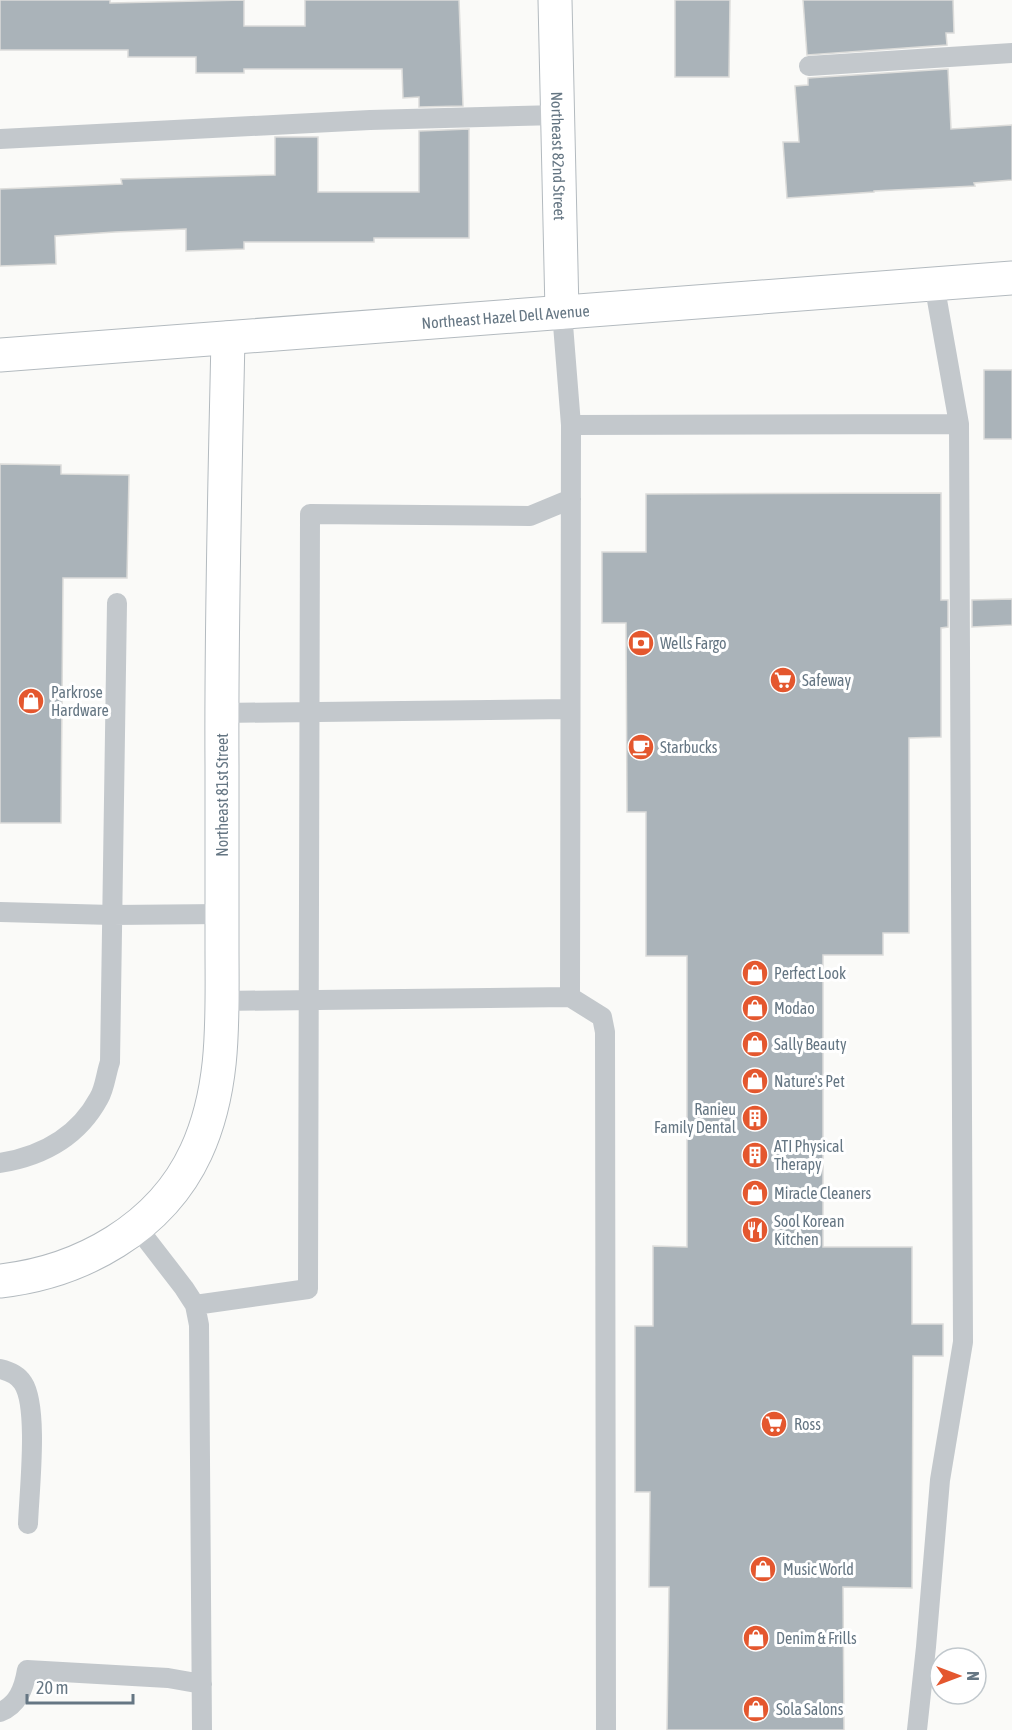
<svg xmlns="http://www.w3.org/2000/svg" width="1012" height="1730" viewBox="0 0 1012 1730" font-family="'Asap Condensed',sans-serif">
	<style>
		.building { fill: #aab3b9; stroke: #dcdcda; stroke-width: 1.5 }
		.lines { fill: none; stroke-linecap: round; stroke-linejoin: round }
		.secondary-casing { stroke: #b3babf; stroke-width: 35 }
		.lane { stroke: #c3c8cc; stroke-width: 20 }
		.secondary { stroke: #fff; stroke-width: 33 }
		.labels { text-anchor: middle; stroke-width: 6; stroke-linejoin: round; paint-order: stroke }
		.street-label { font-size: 16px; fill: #657683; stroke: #fff }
		.poi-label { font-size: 16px; fill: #657683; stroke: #fff; text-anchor: start }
	</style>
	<rect width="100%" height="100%" fill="#fafaf8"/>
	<path class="building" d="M0,0H110V3L244,0V26H305V0H459L463,106L419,107V97L403,98L402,69H244V73H196V57H128V50H0Z
		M675,0H730L729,77H675Z
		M803,0H953L954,33H946L947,45L807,55Z
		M948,69L951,129L1012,125V180L974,183L975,186L874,191V192L787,198L783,142H799L795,86L808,85V78Z
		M469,129V238H374V242H244V249L186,251V229L115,232L55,236L56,264L0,266V189L122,184L121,179L275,175V137H318V192H419V131Z
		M984,370H1012V439H984Z
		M0,464L61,465V474L129,475L127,578H63L61,823H0Z
		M941,493V600H948V627L941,628V737L909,738V933H883V955H823V1247H912V1324H943V1356H913L912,1588L843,1587L844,1730H667L669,1587H649L650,1492H635V1326H653V1246L687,1247V956H646V812H627L626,623H602V552H646V494Z
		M1012,599V625L972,627V600Z"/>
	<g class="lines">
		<defs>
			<g id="secondary">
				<path id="s1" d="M555,0L562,312"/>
				<path id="s2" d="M0,355L1012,278"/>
				<path d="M0,1281C81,1272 161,1228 196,1152C226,1087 222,1017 222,947C222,886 222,826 222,765C221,623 225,480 228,338"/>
			</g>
		</defs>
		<use href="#secondary" class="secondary-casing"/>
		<path class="lane" d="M809,66L1012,53
			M0,139L370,120L558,115
			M562,312L571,425L570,997
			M571,425L959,424L934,283
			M222,713L570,709
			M0,912L112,915L222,914
			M222,1001L570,997L602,1017L605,1032L606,1730
			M0,1163C43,1156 78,1137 99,1098C105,1088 106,1073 110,1062L117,603
			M137,1227L184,1288L195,1305L199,1325L202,1730
			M195,1305L308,1289L310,514L530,516L571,499
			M0,1369C9,1371 18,1375 23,1383C39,1407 29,1493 28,1524
			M0,1712C18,1705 24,1688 27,1670L168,1678L202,1684
			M917,1730L926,1647L940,1480L963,1342L959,424"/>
		<use href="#secondary" class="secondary"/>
	</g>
	<defs>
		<symbol id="bank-disc" viewBox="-11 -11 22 22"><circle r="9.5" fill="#e4572e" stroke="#fff"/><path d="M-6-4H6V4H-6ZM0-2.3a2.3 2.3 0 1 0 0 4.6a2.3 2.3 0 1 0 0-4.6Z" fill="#fff"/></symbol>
		<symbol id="supermarket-disc" viewBox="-11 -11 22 22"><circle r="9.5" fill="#e4572e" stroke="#fff"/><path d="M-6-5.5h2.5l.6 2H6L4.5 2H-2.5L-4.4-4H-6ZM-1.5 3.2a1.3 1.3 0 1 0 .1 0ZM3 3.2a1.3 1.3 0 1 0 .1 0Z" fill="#fff"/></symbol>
		<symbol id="shop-disc" viewBox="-11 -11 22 22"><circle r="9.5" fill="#e4572e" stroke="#fff"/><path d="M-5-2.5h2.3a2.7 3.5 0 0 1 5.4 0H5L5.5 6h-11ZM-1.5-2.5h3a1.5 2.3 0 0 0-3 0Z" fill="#fff"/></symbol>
		<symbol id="cafe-disc" viewBox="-11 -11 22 22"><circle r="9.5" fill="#e4572e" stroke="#fff"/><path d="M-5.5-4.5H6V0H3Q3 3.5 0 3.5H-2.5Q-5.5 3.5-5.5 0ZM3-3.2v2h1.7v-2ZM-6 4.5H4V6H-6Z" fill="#fff"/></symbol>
		<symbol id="building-disc" viewBox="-11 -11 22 22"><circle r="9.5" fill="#e4572e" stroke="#fff"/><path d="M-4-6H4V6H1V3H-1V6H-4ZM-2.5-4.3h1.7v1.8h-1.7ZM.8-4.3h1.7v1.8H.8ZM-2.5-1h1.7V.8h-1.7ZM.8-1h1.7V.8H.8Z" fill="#fff"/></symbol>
		<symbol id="restaurant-disc" viewBox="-11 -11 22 22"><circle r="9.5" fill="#e4572e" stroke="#fff"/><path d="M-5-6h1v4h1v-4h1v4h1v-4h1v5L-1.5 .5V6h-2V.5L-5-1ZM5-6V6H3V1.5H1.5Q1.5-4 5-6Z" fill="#fff"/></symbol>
	</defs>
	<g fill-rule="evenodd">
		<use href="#bank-disc" x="626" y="628" width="30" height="30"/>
		<use href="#supermarket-disc" x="768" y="665" width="30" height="30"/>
		<use href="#shop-disc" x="16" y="686" width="30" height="30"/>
		<use href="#cafe-disc" x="626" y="732" width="30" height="30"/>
		<use href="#shop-disc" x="740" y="958" width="30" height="30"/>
		<use href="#shop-disc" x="740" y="993" width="30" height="30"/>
		<use href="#shop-disc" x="740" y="1029" width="30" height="30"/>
		<use href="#shop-disc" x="740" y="1066" width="30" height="30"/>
		<use href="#building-disc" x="740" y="1103" width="30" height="30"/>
		<use href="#building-disc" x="740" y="1140" width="30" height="30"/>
		<use href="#shop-disc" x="740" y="1178" width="30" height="30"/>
		<use href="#restaurant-disc" x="740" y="1215" width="30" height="30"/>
		<use href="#supermarket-disc" x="759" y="1409" width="30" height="30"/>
		<use href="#shop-disc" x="748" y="1554" width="30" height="30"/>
		<use href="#shop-disc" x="741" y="1623" width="30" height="30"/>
		<use href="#shop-disc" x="741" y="1694" width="30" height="30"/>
	</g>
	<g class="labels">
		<g class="street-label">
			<text dy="6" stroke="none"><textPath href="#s1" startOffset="156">Northeast 82nd Street</textPath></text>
			<text dy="6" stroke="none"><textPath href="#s2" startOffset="507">Northeast Hazel Dell Avenue</textPath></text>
			<text transform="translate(222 795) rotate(-90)" y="6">Northeast 81st Street</text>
		</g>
		<g class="poi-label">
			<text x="660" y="649">Wells Fargo</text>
			<text x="802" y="686">Safeway</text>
			<text x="51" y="698">Parkrose<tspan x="51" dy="18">Hardware</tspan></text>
			<text x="660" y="753">Starbucks</text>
			<text x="774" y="979">Perfect Look</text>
			<text x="774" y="1014">Modao</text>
			<text x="774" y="1050">Sally Beauty</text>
			<text x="774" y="1087">Nature's Pet</text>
			<text x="736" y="1115" text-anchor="end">Ranieu<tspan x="736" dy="18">Family Dental</tspan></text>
			<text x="774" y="1152">ATI Physical<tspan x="774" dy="18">Therapy</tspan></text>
			<text x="774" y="1199">Miracle Cleaners</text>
			<text x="774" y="1227">Sool Korean<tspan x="774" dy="18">Kitchen</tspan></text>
			<text x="794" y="1430">Ross</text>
			<text x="783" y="1575">Music World</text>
			<text x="776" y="1644">Denim &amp; Frills</text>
			<text x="776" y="1715">Sola Salons</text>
		</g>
	</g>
	<g transform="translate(958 1676) rotate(90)"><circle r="28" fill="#ffffff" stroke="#c1c8cd" stroke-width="1.5"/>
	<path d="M0-4.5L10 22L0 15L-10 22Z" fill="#e4572e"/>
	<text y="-9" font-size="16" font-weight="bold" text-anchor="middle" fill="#657683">N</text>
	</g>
	<path d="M27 1694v9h106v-9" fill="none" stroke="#657683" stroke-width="3"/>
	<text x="36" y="1694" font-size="18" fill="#657683" stroke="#ffffff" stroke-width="4.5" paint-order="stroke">20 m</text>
</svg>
